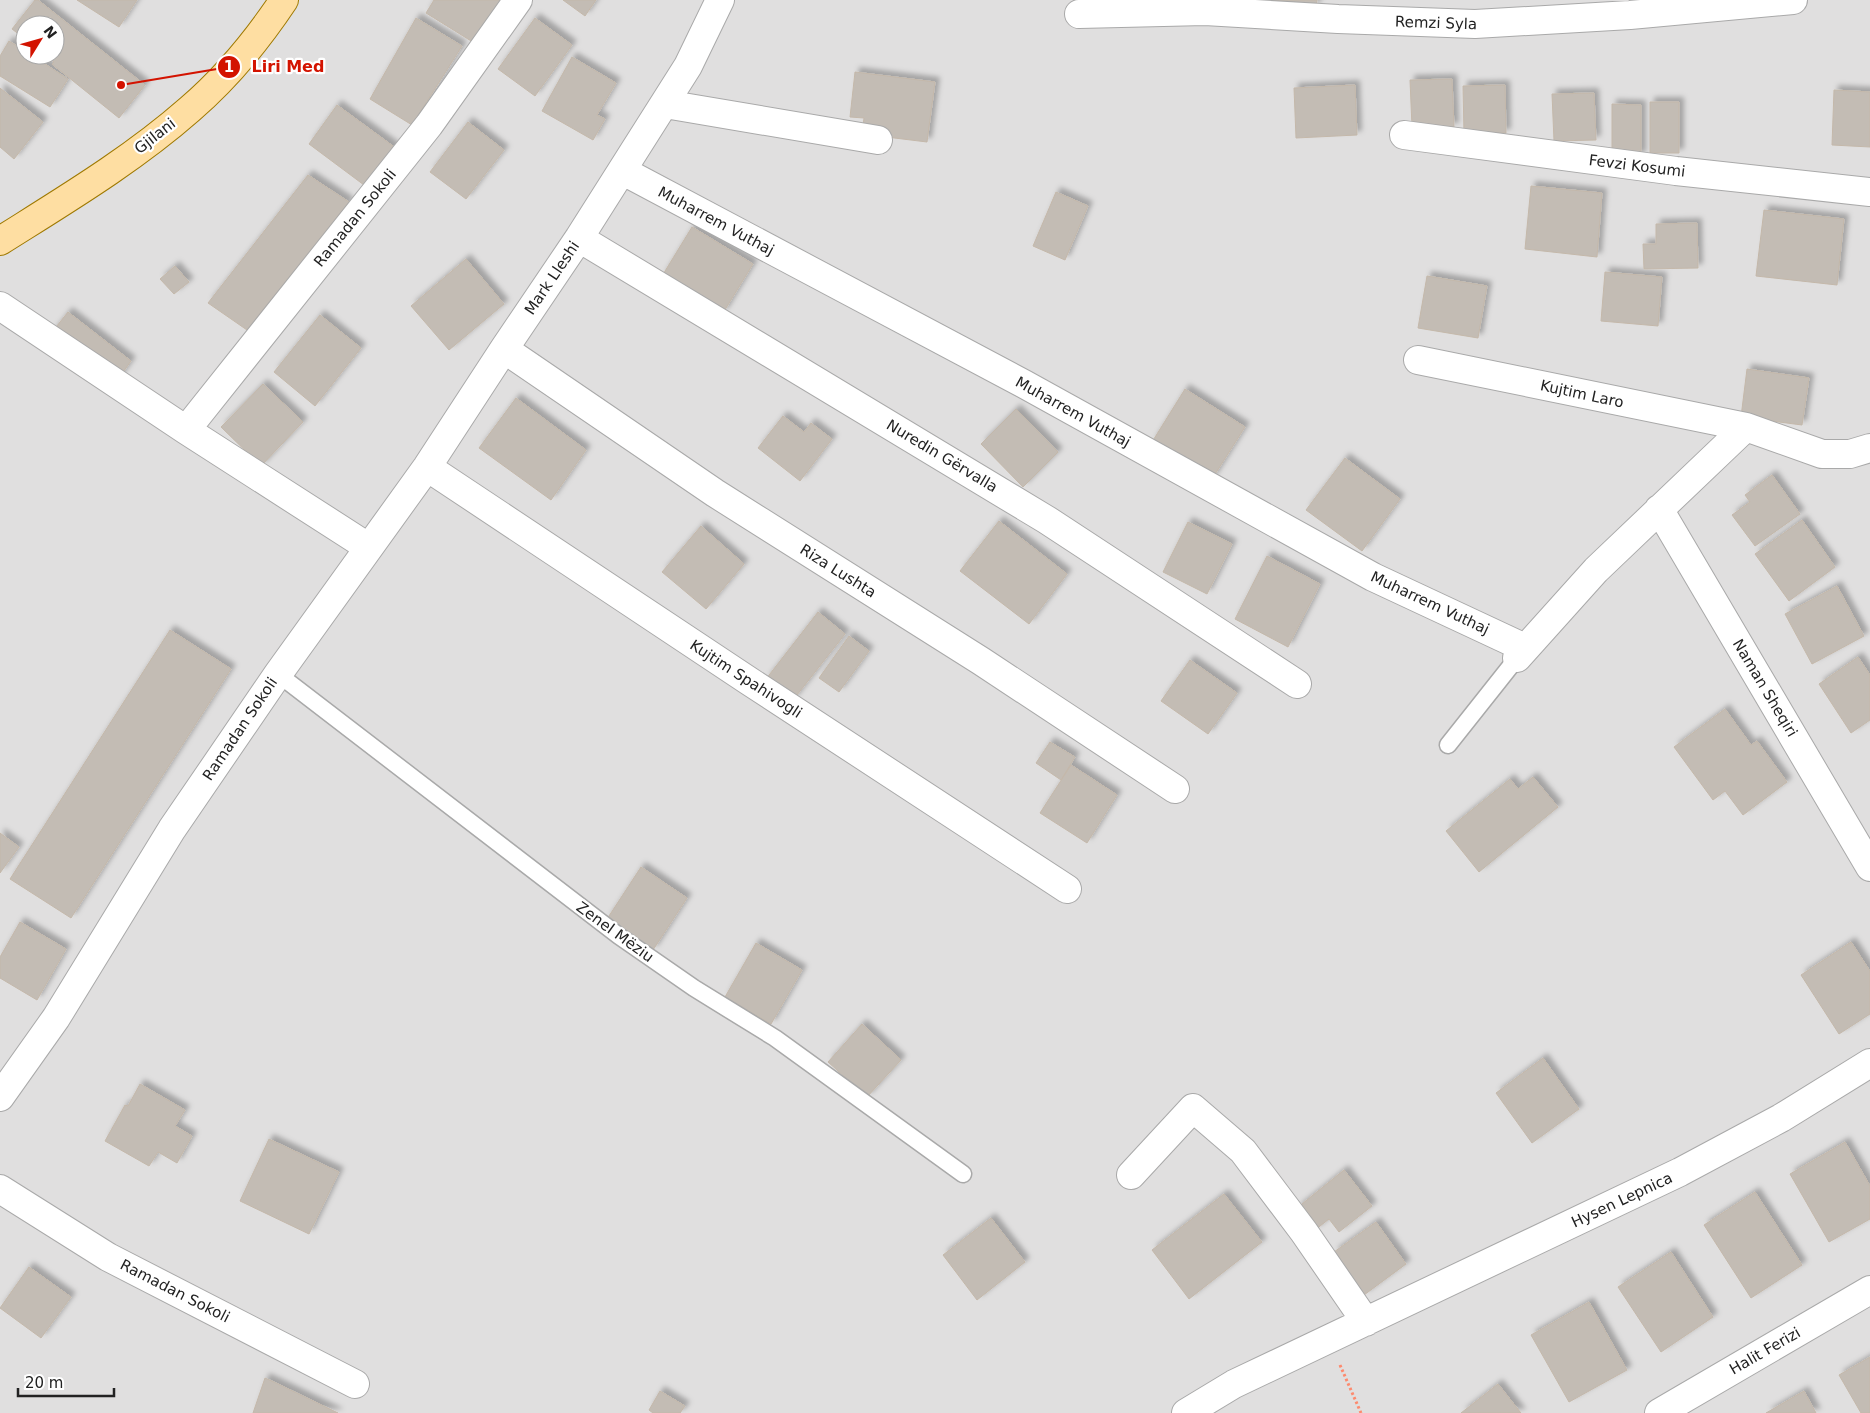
<svg xmlns="http://www.w3.org/2000/svg" width="1870" height="1413" viewBox="0 0 1870 1413" font-family="'DejaVu Sans',sans-serif">
	<style>
		.residential { fill: #e0dfdf; fill-rule: evenodd }
		.building { fill: #c3bcb4; stroke: #c4b8aa; filter: url(#shadow) }
		.lines { fill: none; stroke-linecap: round; stroke-linejoin: round }
		.lane-casing { stroke: #a9a9a9; stroke-width: 19 }
		.street-casing { stroke: #a9a9a9; stroke-width: 30 }
		.primary-casing { stroke: #9f7900; stroke-width: 30 }
		.path { stroke: #fd8a6e; stroke-width: 3; stroke-dasharray: 2.5 2.5; stroke-linecap: butt }
		.lane { stroke: #fff; stroke-width: 16 }
		.street { stroke: #fff; stroke-width: 28 }
		.primary { stroke: #fedea2; stroke-width: 28 }
		.labels { text-anchor: middle; stroke-width: 4.5; stroke-linejoin: round; paint-order: stroke }
		.street-label { font-size: 15px; fill: #222; stroke: #fff }
		.leader { fill: none; stroke: #d31300; stroke-width: 2 }
		.callout-dot { fill: #d31300; stroke: #fff; stroke-width: 2 }
		.mark-label { font-size: 15px; text-anchor: middle; font-weight: bold; fill: #fff }
		.callout-label { font-size: 16px; text-anchor: middle; font-weight: bold; fill: #d31300; stroke: #fff; stroke-width: 4.5; stroke-linejoin: round; paint-order: stroke }
	</style>
	<defs>
		<filter id="shadow"><feDropShadow dx="4.5" dy="-4.5" stdDeviation="2.5" flood-color="#0004"/></filter>
	</defs>
	<rect width="100%" height="100%" fill="#f2f0e8"/>
	<path class="residential" d="M0,0H1870V1413H0ZM25,25H55V55H25Z"/>
	<path class="building" d="M35,0H38L145,85L119,118L52,64L54,62L45,55H55V25H25V39L12,29Z
		M77,0H137L119,27Z
		M434,0H502L476,44L426,13Z
		M563,0H596L585,16Z
		M1269,0H1317L1316,6Z
		M416,18L462,46L412,125L370,99Z
		M535,18L572,45L535,96L498,69Z
		M9,41L25,51V55H31L68,79L50,107L0,76V56Z
		M572,57L616,83L597,115L605,119L593,140L542,111Z
		M855,72L935,82L927,142L862,134L864,118L850,117Z
		M1452,79L1454,127H1412L1410,80Z
		M1355,85L1357,135L1296,138L1294,88Z
		M1505,85L1506,133L1464,134L1463,86Z
		M0,88L43,122L14,159L0,147Z
		M1834,90L1870,92V147L1832,145Z
		M1594,93L1596,140L1554,141L1552,94Z
		M1650,102H1679V153H1650Z
		M1612,104L1641,105V156H1612Z
		M337,105L397,149L368,188L309,144Z
		M468,122L504,150L466,199L430,172Z
		M308,175L349,202L247,330L208,303Z
		M1531,186L1602,193L1597,257L1525,249Z
		M1056,192L1088,206L1065,260L1033,246Z
		M1764,210L1844,219L1837,285L1756,276Z
		M1697,223L1698,268L1644,269L1643,244H1656V224Z
		M692,227L753,264L723,313L662,276Z
		M466,259L504,304L449,350L411,306Z
		M175,266L189,282L174,294L160,279Z
		M1605,272L1662,277L1658,326L1601,321Z
		M1427,276L1487,286L1478,338L1418,328Z
		M68,312L131,361L116,382L52,332Z
		M320,315L361,348L315,406L274,372Z
		M1747,369L1809,378L1802,425L1741,417Z
		M263,384L303,422L261,466L221,427Z
		M1185,389L1245,427L1212,479L1152,442Z
		M516,398L586,450L551,500L479,448Z
		M1016,409L1058,452L1023,487L981,444Z
		M783,416L804,432L811,423L832,439L800,481L758,448Z
		M1345,458L1400,499L1362,551L1306,510Z
		M1772,475L1800,514L1755,546L1732,515L1750,502L1745,495Z
		M1802,520L1835,567L1789,601L1755,554Z
		M999,521L1067,574L1029,624L960,571Z
		M1188,522L1232,544L1207,594L1163,572Z
		M701,526L744,564L706,609L662,572Z
		M1267,556L1320,584L1288,647L1235,619Z
		M1837,586L1864,636L1812,664L1785,614Z
		M818,612L845,634L793,700L766,679Z
		M170,630L231,669L71,918L10,879Z
		M849,636L869,651L839,692L819,678Z
		M1858,657L1870,675V720L1851,733L1819,684Z
		M1190,660L1237,693L1208,734L1161,701Z
		M1725,709L1751,745L1757,741L1787,782L1743,815L1725,791L1713,800L1674,747Z
		M1050,742L1075,757L1061,780L1036,763Z
		M1071,765L1117,795L1087,843L1040,813Z
		M1533,777L1558,807L1479,872L1446,831L1510,779L1518,789Z
		M0,833L19,847L0,873Z
		M641,867L687,898L653,950L607,919Z
		M20,922L66,949L37,1000L0,978V957Z
		M1851,942L1870,971V1014L1839,1034L1801,975Z
		M756,943L802,970L771,1024L725,997Z
		M862,1024L901,1060L867,1097L828,1062Z
		M1543,1058L1579,1109L1532,1143L1496,1093Z
		M140,1084L185,1110L175,1126L192,1136L177,1163L158,1152L149,1166L105,1141L125,1105L128,1106Z
		M269,1139L339,1172L309,1234L240,1201Z
		M1845,1142L1870,1186V1219L1829,1242L1790,1174Z
		M1344,1170L1372,1206L1339,1232L1329,1219L1315,1230L1297,1208Z
		M1755,1192L1802,1265L1751,1298L1704,1225Z
		M1224,1194L1262,1242L1189,1299L1152,1250Z
		M991,1218L1025,1262L977,1300L943,1255Z
		M1376,1222L1406,1264L1364,1295L1334,1252Z
		M1671,1252L1713,1317L1661,1352L1618,1287Z
		M29,1267L71,1297L41,1338L0,1308Z
		M1589,1302L1627,1370L1569,1402L1531,1335Z
		M1870,1357V1413H1861L1839,1375Z
		M265,1378L274,1382L338,1413H253Z
		M1498,1384L1521,1413H1461Z
		M660,1391L685,1406L680,1413H653L649,1410Z
		M1804,1391L1816,1413H1766Z"/>
	<g class="lines">
		<defs>
			<path id="lane" d="M278,674L619,936L694,988L775,1038L963,1174
				M1448,745L1517,658"/>
			<path id="street" d="M1079,14L1205,11L1338,19L1475,24L1630,15L1793,0
				M665,104L878,140
				M1404,135L1676,171L1870,192
				M623,171L1024,384L1373,577L1525,648
				M579,238L1047,520L1297,684
				M0,306L186,430L368,547
				M504,349L715,493L981,661L1175,789
				M1418,360L1746,427L1822,454H1850L1870,448
				M186,430L429,125L518,0
				M427,467L749,681L1067,889
				M1659,509L1870,867
				M1517,658L1596,570L1746,427
				M0,1097L56,1018L172,829L278,674L427,467L504,349L579,238L688,66L720,0
				M1131,1175L1193,1108L1243,1151L1304,1232L1366,1322
				M0,1189L108,1257L355,1384
				M1186,1413L1234,1384L1680,1172L1781,1118L1870,1063
				M1659,1413L1870,1290"/>
			<path id="primary" d="M0,241C65,200 132,160 190,109C226,78 258,39 284,0"/>
		</defs>
		<use href="#lane" class="lane-casing"/>
		<use href="#street" class="street-casing"/>
		<use href="#primary" class="primary-casing"/>
		<path class="path" d="M1340,1365L1361,1413"/>
		<use href="#lane" class="lane"/>
		<use href="#street" class="street"/>
		<use href="#primary" class="primary"/>
	</g>
	<g class="labels">
		<g class="street-label">
			<text transform="translate(1436 23) rotate(2)" y="5">Remzi Syla</text>
			<text transform="translate(155 136) rotate(-38)" y="5">Gjilani</text>
			<text transform="translate(1637 166) rotate(7)" y="5">Fevzi Kosumi</text>
			<text transform="translate(355 218) rotate(-51)" y="5">Ramadan Sokoli</text>
			<text transform="translate(716 221) rotate(28)" y="5">Muharrem Vuthaj</text>
			<text transform="translate(552 278) rotate(-56)" y="5">Mark Lleshi</text>
			<text transform="translate(1582 394) rotate(12)" y="5">Kujtim Laro</text>
			<text transform="translate(1073 412) rotate(29)" y="5">Muharrem Vuthaj</text>
			<text transform="translate(942 456) rotate(31)" y="5">Nuredin Gërvalla</text>
			<text transform="translate(838 571) rotate(32)" y="5">Riza Lushta</text>
			<text transform="translate(1430 603) rotate(25)" y="5">Muharrem Vuthaj</text>
			<text transform="translate(746 679) rotate(33)" y="5">Kujtim Spahivogli</text>
			<text transform="translate(1765 688) rotate(59)" y="5">Naman Sheqiri</text>
			<text transform="translate(240 729) rotate(-56)" y="5">Ramadan Sokoli</text>
			<text transform="translate(615 932) rotate(36)" y="5">Zenel Mëziu</text>
			<text transform="translate(1622 1200) rotate(-25)" y="5">Hysen Lepnica</text>
			<text transform="translate(175 1291) rotate(27)" y="5">Ramadan Sokoli</text>
			<text transform="translate(1765 1351) rotate(-30)" y="5">Halit Ferizi</text>
		</g>
	</g>
	<path class="leader" d="M121 85L229 67"/>
	<g class="callout-dot">
		<circle cx="121" cy="85" r="5"/>
		<circle cx="229" cy="67" r="12"/>
	</g>
	<g class="mark-label">
		<text x="229" y="72">1</text>
	</g>
	<g class="callout-label">
		<text x="288" y="72">Liri Med</text>
	</g>
	<g transform="translate(40 40) rotate(53)"><circle r="24" fill="#ffffff" stroke="#a7a7a7"/>
	<path d="M0-4L9 19L0 12L-9 19Z" fill="#d31300"/>
	<text y="-8" font-size="14" font-weight="bold" text-anchor="middle" fill="#222222">N</text>
	</g>
	<path d="M18 1388v8h96v-8" fill="none" stroke="#222222" stroke-width="2.5"/>
	<text x="25" y="1388" font-size="15" fill="#222222" stroke="#ffffff" stroke-width="4" paint-order="stroke">20 m</text>
</svg>
